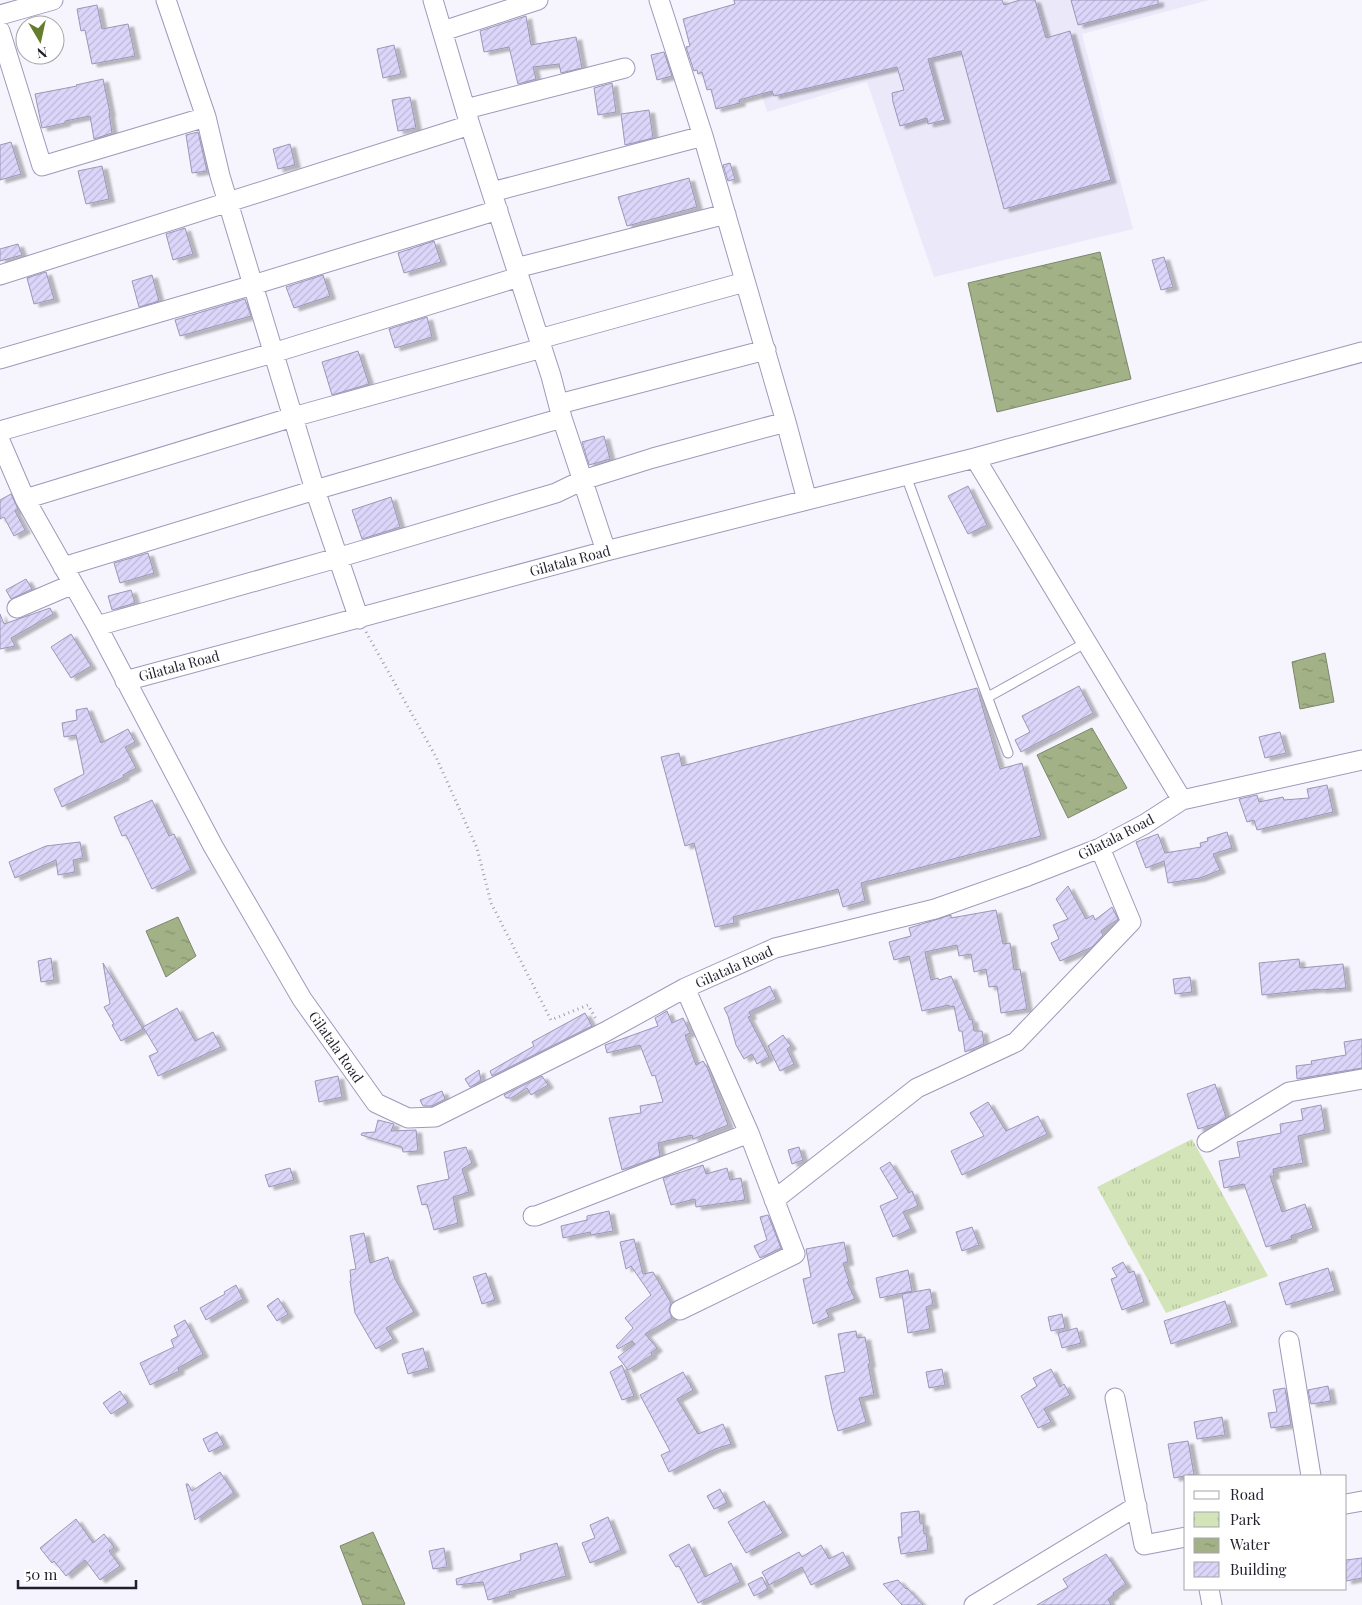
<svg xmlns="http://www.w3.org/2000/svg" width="1362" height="1605" viewBox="0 0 1362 1605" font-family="'Playfair Display',serif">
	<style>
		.built { fill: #ebe8f9 }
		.park { fill: url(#park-tufts) }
		.water { fill: url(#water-ripples); stroke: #7b866b }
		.building { fill: url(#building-hatch); stroke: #9b96b6; filter: url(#shadow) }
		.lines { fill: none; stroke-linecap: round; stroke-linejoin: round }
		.lane-casing { stroke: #9e99ba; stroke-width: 11 }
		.street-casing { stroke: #9e99ba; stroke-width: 21 }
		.path { stroke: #a19fa9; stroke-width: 3; stroke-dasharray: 1 4; stroke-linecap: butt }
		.lane { stroke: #fff; stroke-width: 9 }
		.street { stroke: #fff; stroke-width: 19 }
		.labels { text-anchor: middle; stroke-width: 4.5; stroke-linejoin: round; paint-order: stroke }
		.street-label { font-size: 14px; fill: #211f2b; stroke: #fff }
	</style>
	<defs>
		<pattern id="park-tufts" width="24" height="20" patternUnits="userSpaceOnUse" patternTransform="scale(1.25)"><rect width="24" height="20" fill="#d3e4b8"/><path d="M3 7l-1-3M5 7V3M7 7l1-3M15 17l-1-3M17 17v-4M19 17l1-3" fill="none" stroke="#b5c39e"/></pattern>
		<pattern id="water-ripples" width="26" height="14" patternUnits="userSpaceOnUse" patternTransform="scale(1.25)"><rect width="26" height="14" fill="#a2b286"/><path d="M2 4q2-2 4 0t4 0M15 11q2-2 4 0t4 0" fill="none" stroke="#84906e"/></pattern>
		<pattern id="building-hatch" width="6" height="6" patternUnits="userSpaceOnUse" patternTransform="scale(1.25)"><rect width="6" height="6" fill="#dcd7fa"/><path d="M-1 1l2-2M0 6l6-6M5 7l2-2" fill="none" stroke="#bcb8d6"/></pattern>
		<filter id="shadow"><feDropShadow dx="5.5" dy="3" stdDeviation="1" flood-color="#0004"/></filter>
	</defs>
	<rect width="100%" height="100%" fill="#f6f5fd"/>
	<path class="built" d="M732,0H1209L1082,34L1133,229L934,277L867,82L767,112Z"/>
	<path class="park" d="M1192,1139L1268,1276L1166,1313L1097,1187Z"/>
	<path class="water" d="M1100,252L1131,379L997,412L968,283Z
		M1325,653L1334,702L1300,709L1292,662Z
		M1092,728L1127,788L1068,818L1037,755Z
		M178,917L196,956L166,977L146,931Z
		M373,1532L405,1604L403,1605H363L340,1546Z"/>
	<path class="building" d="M734,0H1002L1004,5L1020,0H1035L1046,38L1070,31L1111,180L1004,209L961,51L928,59L945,120L928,124L927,118L900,126L893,102L892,93L904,90L897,67L774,96L772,91L739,100L740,103L716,109L711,89L707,90L702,72L698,74L697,70L694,71L686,47L690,46L683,19L735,4Z
		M1071,0H1158V4L1078,25Z
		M97,5L102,29L128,24L135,56L92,64L85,30L81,31L77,9Z
		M526,16L531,45L576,37L582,68L561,73L559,64L533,67L536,79L518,84L509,47L484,52L480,31Z
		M394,45L401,74L383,78L377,49Z
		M664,52L672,76L657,80L651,55Z
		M103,79L110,113H109L112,133L94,139L90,116L65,121V123L42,128L35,94L77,86L76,85Z
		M612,83L616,112L598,115L594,88Z
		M410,97L416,128L398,131L392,100Z
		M649,110L653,138L625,145L621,114Z
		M198,132L207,171L192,173L186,135Z
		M11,142L21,174L0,180V145Z
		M290,144L295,165L278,169L273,149Z
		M730,163L735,179L728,181L723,165Z
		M102,166L109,199L86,204L78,171Z
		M689,178L697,207L627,226L618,197Z
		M185,228L193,254L173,260L166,234Z
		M434,241L441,262L404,273L398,253Z
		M18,244L22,255L0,261V249Z
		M1164,257L1173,287L1161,290L1152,260Z
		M46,272L54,299L34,304L27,278Z
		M152,275L159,301L139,307L132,281Z
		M323,275L330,296L294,308L286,287Z
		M245,299L251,316L180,336L175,320Z
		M427,317L432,337L395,348L389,329Z
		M358,351L369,384L332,395L322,362Z
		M604,436L610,459L589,465L582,442Z
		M968,486L987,525L968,534L948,496Z
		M11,494L18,509L15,511L25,530L14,536L4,517L0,519V500Z
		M391,497L400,527L362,539L352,510Z
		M148,553L154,573L120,583L114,563Z
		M26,579L32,589L11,599L6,590Z
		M131,590L135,603L112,610L108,596Z
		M50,608L53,614L11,638L15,646L0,649V614L4,624Z
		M71,634L91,666L71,678L51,647Z
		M1079,686L1093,713L1021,752L1015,740L1030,732L1022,716Z
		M977,688L1000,769L1022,763L1041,836L861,883L865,901L843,907L838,889L733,917L734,923L715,927L694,843L685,846L661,757L679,753L682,766Z
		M87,708L101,743L128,729L135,742L125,747L136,768L123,775L124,777L62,807L54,789L84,774L76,735L64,737L62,723L77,720L76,710Z
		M1280,732L1286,753L1265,758L1259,737Z
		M1327,785L1333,812L1257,830L1254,820L1247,822L1239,799L1257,795L1259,802L1283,797L1284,800L1309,798L1307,789Z
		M152,800L169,836L174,834L191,870L152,889L126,835L122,836L114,817Z
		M1227,832L1232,848L1213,854L1220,870L1200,878L1168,883L1164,861L1146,868L1136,842L1158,834L1165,853L1201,847L1200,843L1208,841L1207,838Z
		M80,842L83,858L73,860L75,872L58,875L56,860L15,878L9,862L46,846Z
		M1068,886L1086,919L1093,915L1095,920L1112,907L1118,919L1101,931L1103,935L1092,947L1060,961L1051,943L1059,939L1053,925L1068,919L1056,899Z
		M996,910L1003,944L1010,943L1014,970L1020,969L1027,1009L1001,1013L997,986L989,987L986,969L974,972L971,954L959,956L957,945L925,952L931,980L938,978L939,980L951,976L970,1020L972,1019L974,1031H982L984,1044L965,1052L962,1031H959L954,1006L950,1007L949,1005L922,1011L909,956L894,960L889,942L911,936L909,928L951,915V918Z
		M51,958L54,980L41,982L38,961Z
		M1299,959L1300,968L1343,964L1346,988L1320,990L1319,989L1262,995L1259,963Z
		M103,963L143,1029L121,1041L112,1025L114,1024L104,1007L110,1004Z
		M1190,977L1192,992L1175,994L1173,979Z
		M770,986L776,999L749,1012L751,1016L748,1017L769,1057L757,1064L752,1054L744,1059L736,1045L728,1016L724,1008Z
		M177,1008L195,1041L213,1032L221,1047L158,1076L149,1056L158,1052L143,1027Z
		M667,1011L672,1023L683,1018L690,1033L685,1035L696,1065L703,1061L708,1069L728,1125L693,1139L692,1135L658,1143L660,1156L622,1170L609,1118L641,1113L640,1106L663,1102L655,1075L652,1076L640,1045L607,1053L605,1045L658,1026L655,1018Z
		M585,1013L592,1026L492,1076L490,1071L534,1046L532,1042Z
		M783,1035L791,1046L787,1049L794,1064L780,1071L768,1046Z
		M1362,1039V1068L1297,1079L1296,1066L1312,1064L1311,1061L1346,1055L1344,1042Z
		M479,1070L481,1081L470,1087L465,1079Z
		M338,1076L342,1097L319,1102L315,1081Z
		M542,1076L548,1085L531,1095L527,1088L511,1098H506L504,1095Z
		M1215,1084L1226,1117L1217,1123L1198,1129L1187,1094Z
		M442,1091L445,1099L432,1106H423L420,1100Z
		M988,1102L1006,1131L1038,1116L1047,1134L962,1175L951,1151L984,1136L970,1113Z
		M1321,1105L1325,1130L1298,1136L1303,1163L1273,1169L1274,1176H1270L1282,1212L1305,1204L1313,1228L1291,1236L1292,1239L1266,1247L1244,1184L1224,1188L1219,1161L1240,1157L1237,1142L1281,1133L1280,1124L1303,1120L1301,1109Z
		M378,1120L394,1124L391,1131L416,1130L418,1151L403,1152L402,1147L361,1135L362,1133L375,1132Z
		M466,1147L472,1163L462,1169L469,1192L453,1197L458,1223L434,1230L427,1204L422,1205L417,1186L449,1179L444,1152Z
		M799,1147L803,1160L792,1164L788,1150Z
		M890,1162L909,1193L912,1191L918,1206L903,1212L911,1229L893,1237L880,1206L898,1198L880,1168Z
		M703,1165L706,1174L727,1168L730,1180L741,1178L745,1200L696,1207L695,1199L671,1205L663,1178Z
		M290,1168L294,1180L269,1187L265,1175Z
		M609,1211L613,1231L591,1235L590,1232L563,1238L561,1226L587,1220V1216Z
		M768,1215L781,1248L760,1258L754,1246L767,1240L760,1217Z
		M972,1227L979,1245L962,1251L956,1232Z
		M364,1233L370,1263L388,1257L395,1279L414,1312L386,1328L393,1339L376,1349L355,1313L350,1281H351L350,1270L356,1269L350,1236Z
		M634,1239L643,1274L653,1272L671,1303L669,1310L672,1318L645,1334L657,1348L651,1353L652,1355L628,1370L618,1357L635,1344L632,1341L618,1349L616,1346L633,1328L625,1318L651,1295L631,1266L626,1269L620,1242Z
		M844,1242L848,1262L843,1263L849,1282H847L855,1299L826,1310L829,1317L813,1324L803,1279L811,1277L806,1249Z
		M1123,1262L1129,1273L1134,1271L1144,1302L1122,1310L1111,1279L1117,1277L1112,1268Z
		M1328,1268L1335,1291L1286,1305L1279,1283Z
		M908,1270L912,1291L880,1298L876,1278Z
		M486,1273L495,1300L482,1304L473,1277Z
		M236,1285L243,1299L206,1320L200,1308L225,1294L224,1292Z
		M930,1289L933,1305L926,1307L930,1329L908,1333L902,1294Z
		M278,1298L288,1314L277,1321L267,1306Z
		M1225,1301L1232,1323L1171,1344L1164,1321Z
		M1062,1314L1065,1328L1051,1331L1048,1317Z
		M185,1320L203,1354L178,1368L179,1371L150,1385L140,1363L174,1347L171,1340L178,1336L174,1326Z
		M1077,1328L1081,1343L1062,1348L1058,1333Z
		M856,1331L857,1338L865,1337L870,1364H868L874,1395L859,1398L866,1422L838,1431L832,1410L825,1376L845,1372L838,1334Z
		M423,1348L429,1368L408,1374L402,1354Z
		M622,1365L634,1396L622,1400L610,1372Z
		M942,1369L945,1385L929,1388L926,1372Z
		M1051,1369L1060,1387L1064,1384L1070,1395L1044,1409L1051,1422L1038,1428L1021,1396L1037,1386L1033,1378Z
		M683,1372L693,1390L677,1399L698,1434L723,1424L731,1444L715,1449L669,1472L661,1455L670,1451L640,1395Z
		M1328,1386L1331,1401L1311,1404L1308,1390Z
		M1285,1388L1291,1425L1271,1428L1268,1413L1277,1412L1273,1390Z
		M120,1391L128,1403L111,1414L103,1403Z
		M1222,1417L1225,1435L1197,1439L1194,1422Z
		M217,1432L224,1445L209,1452L203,1439Z
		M1188,1441L1194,1474L1174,1478L1168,1444Z
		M220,1472L234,1493L195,1520L186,1484H188L192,1491Z
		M720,1489L727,1503L714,1509L707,1496Z
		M764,1501L783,1533L746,1553L728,1522Z
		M919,1511L920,1523H923L924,1534L926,1533L928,1550L901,1554L898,1537H902L901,1513Z
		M608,1517L621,1550L590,1563L582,1543L595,1538L590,1525Z
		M76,1519L93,1543L104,1534L114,1547L109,1551L120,1566L100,1580L85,1560L66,1576L54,1561L52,1563L40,1548Z
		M557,1543L566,1576L509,1592L510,1594L488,1600L483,1582L457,1585L456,1579L521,1560L520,1554Z
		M689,1544L705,1577L731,1563L740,1582L698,1603L679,1566L676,1567L669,1555Z
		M821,1545L829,1559L843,1552L850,1566L811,1585L802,1567L769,1585L762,1572L799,1552L802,1557Z
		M444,1548L447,1567L433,1569L429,1551Z
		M1106,1554L1126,1584L1113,1593L1114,1595L1108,1599L1111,1605H1037L1068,1587L1063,1579Z
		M1362,1558V1578L1346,1581V1560Z
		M762,1577L768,1589L754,1596L748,1584Z
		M898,1580L906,1589L907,1588L923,1605H902L883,1584Z"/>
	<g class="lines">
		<defs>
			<path id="lane" d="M906,476L1008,753
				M988,697L1087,642"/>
			<path id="street" d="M166,0L206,117L220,176L315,490L359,619
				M433,0L470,125L551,376L562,418L606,551
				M0,15L53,0
				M0,31L42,166L206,117
				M443,31L538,0
				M466,109L625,68
				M703,136L786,422L807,500L975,458L1362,352
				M492,192L703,136L659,0
				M516,268L726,214
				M0,275L470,125
				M539,339L745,282
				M0,359L253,285L498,210
				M559,404L766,350
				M0,431L273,353L519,277
				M0,441L25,499L97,626L337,558L556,493L583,480L653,458L786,422
				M975,458L1182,800
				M25,499L293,417L542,348
				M63,567L315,490L562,418
				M17,608L73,584
				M97,626L213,846L302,999L376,1103L408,1118L435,1117L605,1032L685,988L775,948L935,909L1028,876L1100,848L1145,824L1182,800L1362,760
				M125,681L606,551L807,500
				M1207,1142L1289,1092L1362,1079
				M774,1200L917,1088L1016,1042L1131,922L1100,848
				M533,1216H536L749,1133L685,988
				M680,1310L795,1254L749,1133
				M1289,1341L1311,1476
				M1115,1398L1144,1545L1186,1537
				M1346,1504L1362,1501
				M1209,1589L1212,1605
				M974,1605L1137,1506"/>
		</defs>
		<use href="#lane" class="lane-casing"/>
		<use href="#street" class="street-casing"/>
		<path class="path" d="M366,632L436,757L477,848L491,903L551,1020L588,1005L596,1019"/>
		<use href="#lane" class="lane"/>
		<use href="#street" class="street"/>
	</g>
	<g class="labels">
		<g class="street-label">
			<text transform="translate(570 561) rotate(-15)" y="5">Gilatala Road</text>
			<text transform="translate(179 666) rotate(-15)" y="5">Gilatala Road</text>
			<text transform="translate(1116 837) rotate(-27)" y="5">Gilatala Road</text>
			<text transform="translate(734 967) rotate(-24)" y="5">Gilatala Road</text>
			<text transform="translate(336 1047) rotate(55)" y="5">Gilatala Road</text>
		</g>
	</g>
	<rect x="1184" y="1475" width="162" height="115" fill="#ffffff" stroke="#a6a5aa"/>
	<rect x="1194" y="1491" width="25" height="8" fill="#ffffff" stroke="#a6a5aa"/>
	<text x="1230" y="1500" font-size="15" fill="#211f2b">Road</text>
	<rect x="1194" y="1512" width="25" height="15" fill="url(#park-tufts)" stroke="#a6a5aa"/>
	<text x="1230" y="1525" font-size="15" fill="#211f2b">Park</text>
	<rect x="1194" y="1538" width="25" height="15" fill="url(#water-ripples)" stroke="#a6a5aa"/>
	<text x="1230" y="1550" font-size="15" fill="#211f2b">Water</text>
	<rect x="1194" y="1562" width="25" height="15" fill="url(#building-hatch)" stroke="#a6a5aa"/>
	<text x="1230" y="1575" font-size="15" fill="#211f2b">Building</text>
	<g transform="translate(40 40) rotate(171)"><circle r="24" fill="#ffffff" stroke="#a6a5aa"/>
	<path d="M0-4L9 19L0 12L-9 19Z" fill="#647d2f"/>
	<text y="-8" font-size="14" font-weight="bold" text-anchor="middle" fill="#211f2b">N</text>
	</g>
	<path d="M18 1580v8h118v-8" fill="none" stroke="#211f2b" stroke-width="2.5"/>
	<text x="25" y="1580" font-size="15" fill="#211f2b" stroke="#ffffff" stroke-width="4" paint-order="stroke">50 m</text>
</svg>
